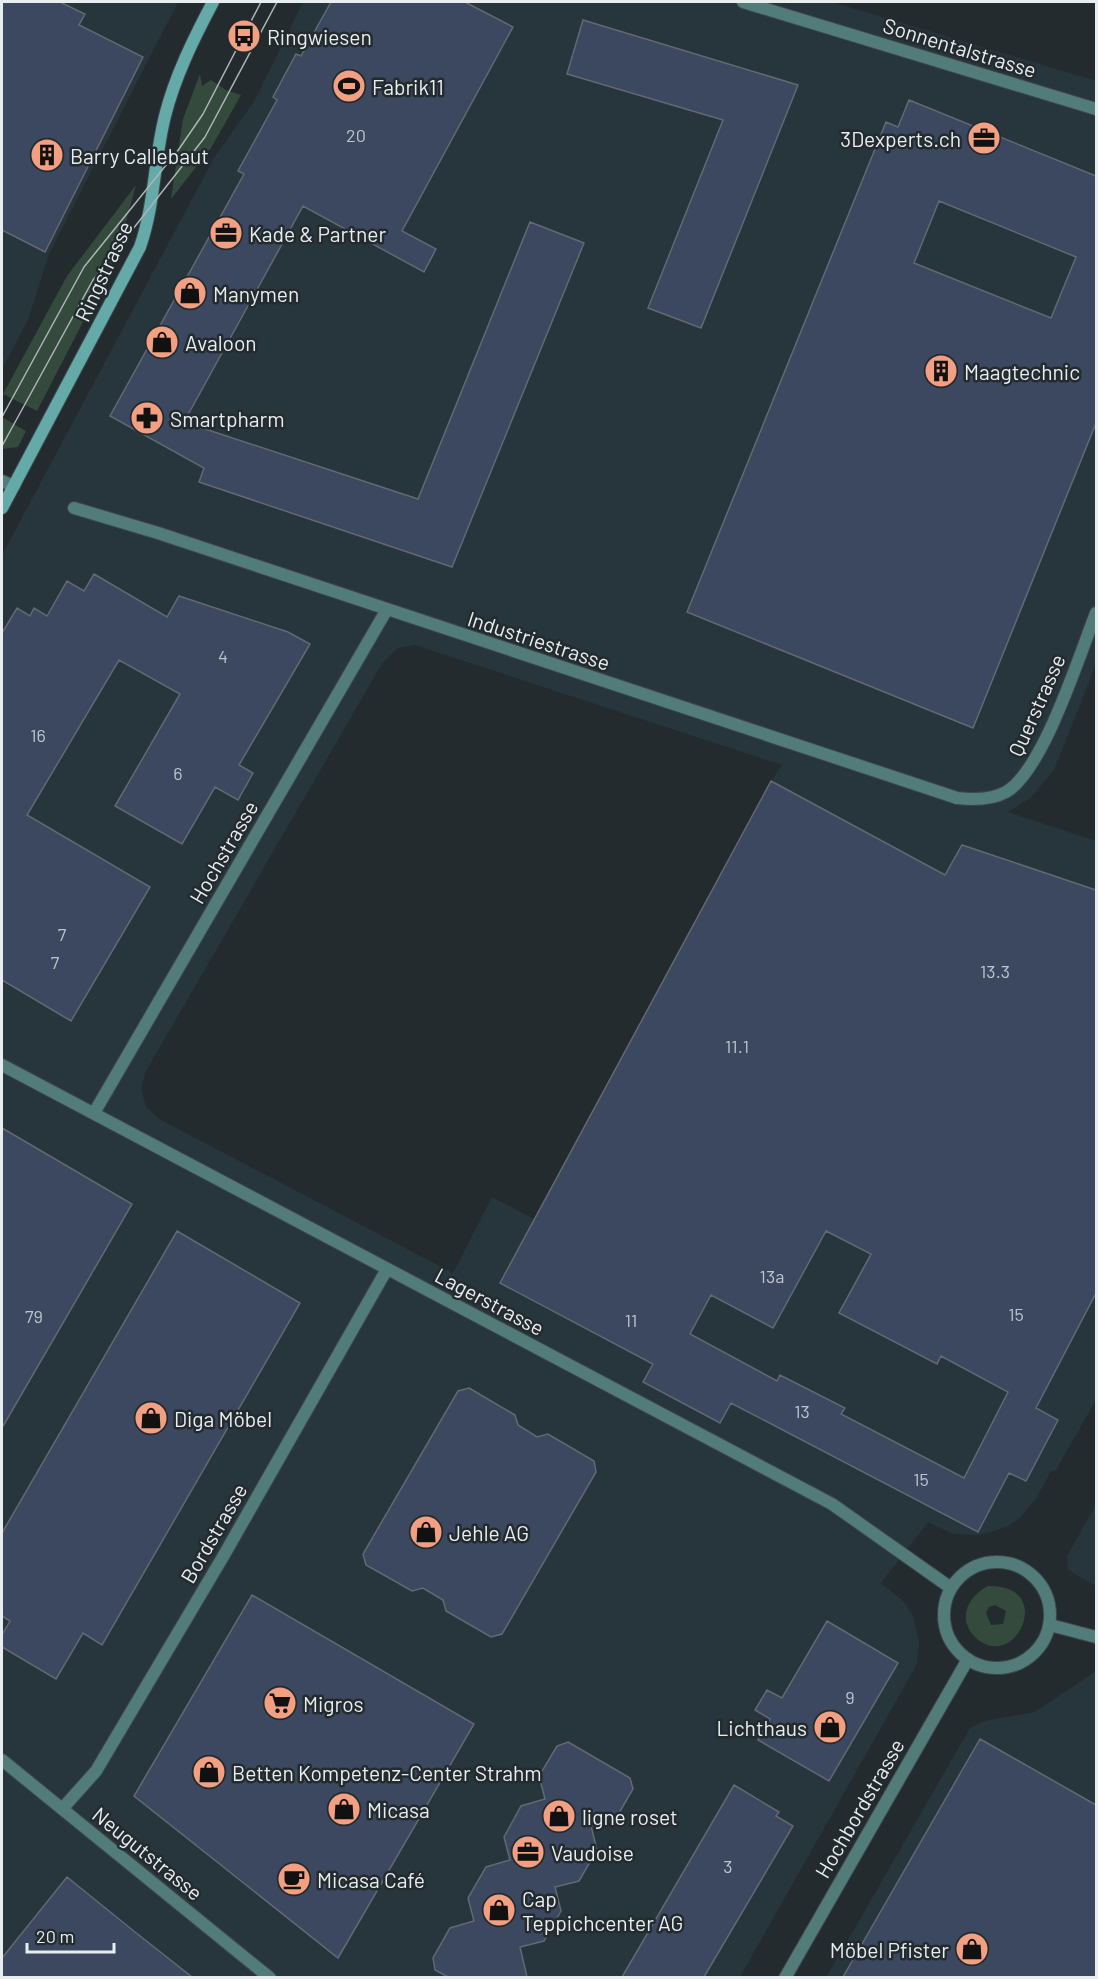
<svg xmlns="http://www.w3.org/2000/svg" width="1098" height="1979" font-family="Barlow,sans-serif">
	<rect width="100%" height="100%" fill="#232b2f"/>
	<path fill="#27363d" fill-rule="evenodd" d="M 2,2 L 178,2 L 49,254 L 28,320 L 2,369 Z
		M 303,2 L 832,2 L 1096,81 L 1096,664 L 1054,770 L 1030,798 L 1008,812 L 1096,841 L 1096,1400 L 1056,1470 L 1051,1471 L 1037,1497 L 1020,1518 L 1008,1526 L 981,1535 L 953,1534 L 928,1522 L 881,1583 L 903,1601 L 913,1616 L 919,1643 L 917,1664 L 740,1977 L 2,1978 L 2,555 L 214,158 L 255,100 ZM 415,645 L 782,765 L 771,781 L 534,1219 L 492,1197 L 453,1273 L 159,1119 L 146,1107 L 141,1088 L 146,1071 L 383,662 L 398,648 Z
		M 1096,1505 L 1096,1586 L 1068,1570 L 1067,1556 Z
		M 1096,1671 L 1096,1977 L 826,1978 L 970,1728 L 984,1721 L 1035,1712 Z"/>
	<path fill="#334a3d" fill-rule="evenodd" d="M 200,74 L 202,86 L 211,80 L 226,90 L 241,95 L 211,148 L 171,199 L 183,119 Z
		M 136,185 L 116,258 L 37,411 L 3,394 L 67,276 Z
		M 2,417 L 26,431 L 18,447 L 2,449 Z
		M 988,1586 C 1059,1584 1013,1678 973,1635 C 957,1616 970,1595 988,1586 ZM 995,1605 L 1006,1611 L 1003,1624 L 991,1625 L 986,1613 L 989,1607 Z"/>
	<path fill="#3b4860" stroke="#646870" stroke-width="1.5" fill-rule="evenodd" d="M 2,2 L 60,2 L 85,14 L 79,25 L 143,57 L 45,252 L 2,230 Z
		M 331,2 L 465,2 L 513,27 L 402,231 L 436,249 L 424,272 L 303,206 L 184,422 L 418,499 L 530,222 L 584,243 L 452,567 L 199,482 L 204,468 L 110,416 L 244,174 L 238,171 L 277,100 L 273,97 L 296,54 L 301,56 Z
		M 583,20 L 798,85 L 701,328 L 648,308 L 723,120 L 567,74 Z
		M 909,100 L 1096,176 L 1096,423 L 973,728 L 687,612 L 886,122 L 898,127 ZM 939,201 L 1076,257 L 1051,318 L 914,263 Z
		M 94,574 L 167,617 L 179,596 L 288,632 L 310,644 L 239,765 L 253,773 L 238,800 L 215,787 L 182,844 L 115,806 L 180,694 L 119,660 L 27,815 L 150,887 L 71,1021 L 2,980 L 2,633 L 17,608 L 30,616 L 34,608 L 47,616 L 67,581 L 84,591 Z
		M 771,781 L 945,875 L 962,845 L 1096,890 L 1096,1293 L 1036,1408 L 1058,1420 L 1026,1481 L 1009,1473 L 978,1532 L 731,1403 L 720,1423 L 643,1382 L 653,1364 L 500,1283 ZM 826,1231 L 871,1254 L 839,1313 L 937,1364 L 941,1356 L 1008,1392 L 964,1478 L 841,1414 L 845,1408 L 780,1375 L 777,1381 L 690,1334 L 711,1295 L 773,1328 Z
		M 2,1128 L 132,1204 L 2,1428 Z
		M 177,1231 L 300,1303 L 102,1645 L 83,1633 L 56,1679 L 2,1647 L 2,1635 L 10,1621 L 2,1616 L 2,1533 Z
		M 469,1388 L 515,1415 L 518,1425 L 537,1437 L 548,1434 L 594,1461 L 596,1472 L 502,1634 L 491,1637 L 446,1611 L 443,1600 L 423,1588 L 412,1591 L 366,1565 L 363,1554 L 458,1391 Z
		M 252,1595 L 474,1724 L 338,1958 L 134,1796 Z
		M 827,1621 L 898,1663 L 829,1781 L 758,1740 L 770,1719 L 755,1710 L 767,1690 L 782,1698 Z
		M 980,1739 L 1096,1805 L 1096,1977 L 843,1977 Z
		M 568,1742 L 630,1778 L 633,1789 L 615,1820 L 591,1826 L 597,1850 L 579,1881 L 555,1887 L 561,1911 L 544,1941 L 520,1947 L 527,1977 L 448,1977 L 435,1970 L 433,1958 L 450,1928 L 474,1921 L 468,1898 L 486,1867 L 510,1860 L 504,1837 L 521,1806 L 545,1799 L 539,1776 L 557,1746 Z
		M 734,1785 L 779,1812 L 776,1816 L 793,1826 L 704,1977 L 622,1977 Z
		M 67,1877 L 135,1932 L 192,1977 L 2,1977 L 2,1958 Z"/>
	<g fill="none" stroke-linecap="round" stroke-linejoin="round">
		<g stroke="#3f464a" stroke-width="14">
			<path id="street" d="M 743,2 L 1096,109
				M 2,481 L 14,486
				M 74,508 L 158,533 L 957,798 C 974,800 991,800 1006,792 C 1043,771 1079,656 1096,613
				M 2,1065 L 832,1504 L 951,1588
				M 94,1113 L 386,611
				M944 1615a53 53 0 1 1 106 0a53 53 0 1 1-106 0Z
				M 1050,1625 L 1096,1637
				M 2,1760 L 270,1978
				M 62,1809 L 96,1771 L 224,1555 L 387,1269
				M 785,1978 L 968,1659"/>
		</g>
		<g stroke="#3f464a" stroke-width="14">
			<path id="secondary" d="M 2,508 L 140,247 C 155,204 154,159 165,116 C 175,76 194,38 213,2"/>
		</g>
		<use href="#street" stroke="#517c7a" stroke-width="12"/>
		<use href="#secondary" stroke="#64aaa8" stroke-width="12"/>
		<path stroke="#aeb4b7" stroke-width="1.5" d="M 2,417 L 84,267 L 179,149 L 203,114 L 261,2
			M 2,446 L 93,280 L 205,137 L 277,2"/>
	</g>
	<defs>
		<g id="bus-disc" transform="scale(1.725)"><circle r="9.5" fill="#f2a081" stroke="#232b2f"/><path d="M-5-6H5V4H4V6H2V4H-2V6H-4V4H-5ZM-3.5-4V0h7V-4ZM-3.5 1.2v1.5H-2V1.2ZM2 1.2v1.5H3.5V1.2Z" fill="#111"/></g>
		<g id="stadium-disc" transform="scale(1.725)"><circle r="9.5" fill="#f2a081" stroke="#232b2f"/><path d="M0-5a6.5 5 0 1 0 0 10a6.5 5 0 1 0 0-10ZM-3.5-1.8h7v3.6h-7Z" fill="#111"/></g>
		<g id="office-disc" transform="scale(1.725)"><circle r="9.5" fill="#f2a081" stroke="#232b2f"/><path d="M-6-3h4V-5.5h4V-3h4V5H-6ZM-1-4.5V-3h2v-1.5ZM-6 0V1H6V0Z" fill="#111"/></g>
		<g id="building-disc" transform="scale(1.725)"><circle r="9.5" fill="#f2a081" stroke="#232b2f"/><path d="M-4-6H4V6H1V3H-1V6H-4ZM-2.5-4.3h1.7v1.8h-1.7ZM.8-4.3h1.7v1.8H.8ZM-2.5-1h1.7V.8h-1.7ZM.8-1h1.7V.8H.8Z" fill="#111"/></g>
		<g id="shop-disc" transform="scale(1.725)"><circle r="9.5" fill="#f2a081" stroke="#232b2f"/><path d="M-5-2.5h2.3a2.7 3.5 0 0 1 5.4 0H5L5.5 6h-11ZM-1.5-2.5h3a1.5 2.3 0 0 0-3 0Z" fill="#111"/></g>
		<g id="pharmacy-disc" transform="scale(1.725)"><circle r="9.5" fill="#f2a081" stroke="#232b2f"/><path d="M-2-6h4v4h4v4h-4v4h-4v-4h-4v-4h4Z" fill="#111"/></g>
		<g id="supermarket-disc" transform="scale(1.725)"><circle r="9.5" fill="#f2a081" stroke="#232b2f"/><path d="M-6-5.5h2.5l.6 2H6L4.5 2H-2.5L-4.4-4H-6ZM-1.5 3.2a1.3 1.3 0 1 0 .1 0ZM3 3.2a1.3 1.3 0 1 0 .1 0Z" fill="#111"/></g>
		<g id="cafe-disc" transform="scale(1.725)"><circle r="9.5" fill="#f2a081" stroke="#232b2f"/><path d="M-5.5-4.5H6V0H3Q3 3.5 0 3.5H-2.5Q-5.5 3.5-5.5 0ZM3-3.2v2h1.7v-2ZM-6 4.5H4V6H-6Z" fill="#111"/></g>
	</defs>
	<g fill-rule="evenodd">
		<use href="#bus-disc" x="244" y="36"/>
		<use href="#stadium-disc" x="349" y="86"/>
		<use href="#office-disc" x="984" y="138"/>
		<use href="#building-disc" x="47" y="155"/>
		<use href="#office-disc" x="226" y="233"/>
		<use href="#shop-disc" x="190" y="293"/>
		<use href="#shop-disc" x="162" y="342"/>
		<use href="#building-disc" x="941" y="371"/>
		<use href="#pharmacy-disc" x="147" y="418"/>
		<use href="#shop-disc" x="151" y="1418"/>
		<use href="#shop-disc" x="426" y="1532"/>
		<use href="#supermarket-disc" x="280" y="1703"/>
		<use href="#shop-disc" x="830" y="1727"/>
		<use href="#shop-disc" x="209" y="1772"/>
		<use href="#shop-disc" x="344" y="1809"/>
		<use href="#shop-disc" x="559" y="1816"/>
		<use href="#office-disc" x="528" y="1852"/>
		<use href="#cafe-disc" x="294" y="1879"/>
		<use href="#shop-disc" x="499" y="1910"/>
		<use href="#shop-disc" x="972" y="1949"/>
	</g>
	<g text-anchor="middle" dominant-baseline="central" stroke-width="5" stroke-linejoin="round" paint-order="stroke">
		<g font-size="18" fill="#bdc4cc">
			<text x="356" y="135">20</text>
			<text x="223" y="656">4</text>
			<text x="38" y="735">16</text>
			<text x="178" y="773">6</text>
			<text x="62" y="934">7</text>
			<text x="55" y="962">7</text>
			<text x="995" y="971">13.3</text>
			<text x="737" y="1046">11.1</text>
			<text x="772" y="1276">13a</text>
			<text x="1016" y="1314">15</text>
			<text x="34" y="1316">79</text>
			<text x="631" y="1320">11</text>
			<text x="802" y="1411">13</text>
			<text x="921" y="1479">15</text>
			<text x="850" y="1697">9</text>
			<text x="728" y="1866">3</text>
		</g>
		<g font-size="21" fill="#e8edf0" stroke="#232b2f" text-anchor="start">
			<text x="267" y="36">Ringwiesen</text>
			<text x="372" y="86">Fabrik11</text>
			<text x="961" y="138" text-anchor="end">3Dexperts.ch</text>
			<text x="70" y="155">Barry Callebaut</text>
			<text x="249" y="233">Kade &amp; Partner</text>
			<text x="213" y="293">Manymen</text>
			<text x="185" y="342">Avaloon</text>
			<text x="964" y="371">Maagtechnic</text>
			<text x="170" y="418">Smartpharm</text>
			<text x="174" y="1418">Diga Möbel</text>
			<text x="449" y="1532">Jehle AG</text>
			<text x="303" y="1703">Migros</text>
			<text x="807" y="1727" text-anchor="end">Lichthaus</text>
			<text x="232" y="1772">Betten Kompetenz-Center Strahm</text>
			<text x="367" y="1809">Micasa</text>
			<text x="582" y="1816">ligne roset</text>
			<text x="551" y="1852">Vaudoise</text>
			<text x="317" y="1879">Micasa Café</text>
			<text x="522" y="1898">Cap<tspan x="522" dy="24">Teppichcenter AG</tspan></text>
			<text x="949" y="1949" text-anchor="end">Möbel Pfister</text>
		</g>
		<g font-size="21" fill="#e8edf0" stroke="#232b2f">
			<text transform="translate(960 47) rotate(17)">Sonnentalstrasse</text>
			<text transform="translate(103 271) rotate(-65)">Ringstrasse</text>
			<text transform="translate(539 640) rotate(18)">Industriestrasse</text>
			<text transform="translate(1036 705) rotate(-66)">Querstrasse</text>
			<text transform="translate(223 852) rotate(-60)">Hochstrasse</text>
			<text transform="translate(490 1301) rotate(28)">Lagerstrasse</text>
			<text transform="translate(213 1533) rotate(-60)">Bordstrasse</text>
			<text transform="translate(859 1808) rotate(-60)">Hochbordstrasse</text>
			<text transform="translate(148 1853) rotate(39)">Neugutstrasse</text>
		</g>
	</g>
	<rect width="1098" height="1979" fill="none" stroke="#e8edf0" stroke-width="6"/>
	<path d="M27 1943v9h87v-9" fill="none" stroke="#e8edf0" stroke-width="3"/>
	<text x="36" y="1943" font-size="18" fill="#e8edf0" stroke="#232b2f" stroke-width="4.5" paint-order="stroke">20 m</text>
</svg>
